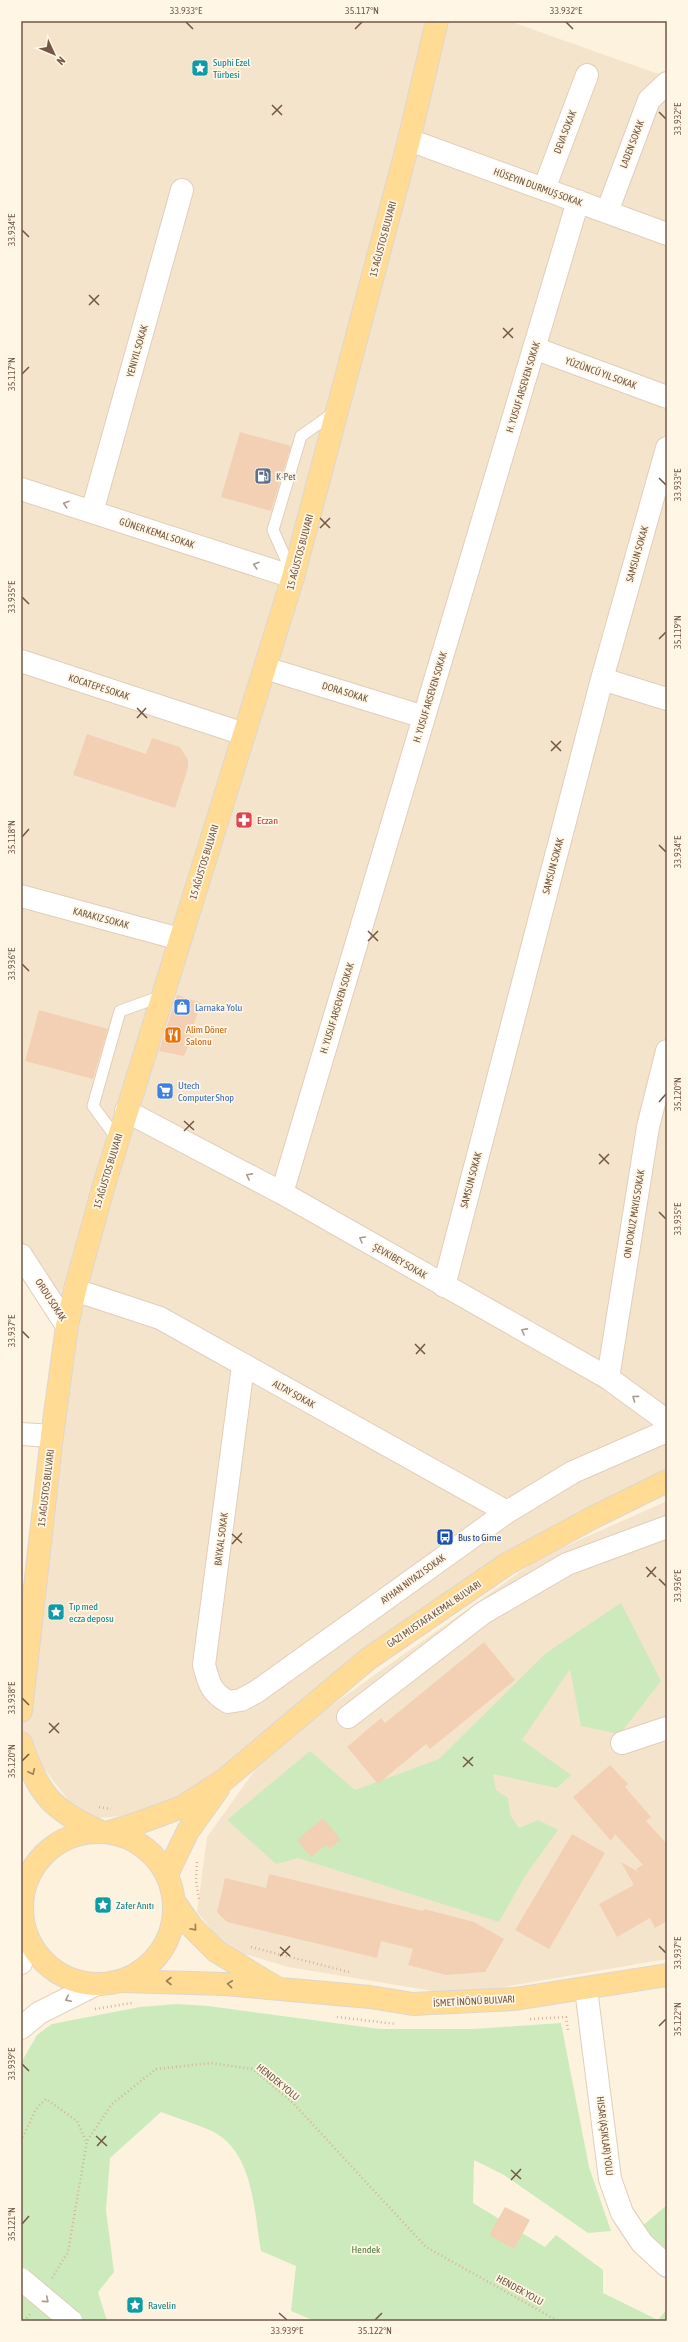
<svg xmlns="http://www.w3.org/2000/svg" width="688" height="2342" font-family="'Asap Condensed',sans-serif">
	<rect width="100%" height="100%" fill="#fdf2de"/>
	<path fill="#f5e4cc" d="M 21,21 L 509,21 L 667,77 L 667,1490 L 507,1564 L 172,1812 L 73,1820 L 69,1801 L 21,1739 L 21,1711 L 67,1326 L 21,1251 Z
		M 667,1501 L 667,1959 L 457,1995 L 288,1967 L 228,1949 L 197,1912 L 207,1837 L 255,1770 L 328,1708 L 541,1557 Z"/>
	<path fill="#cdeabc" d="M 621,1603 L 661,1681 L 620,1734 L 581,1726 L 570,1669 L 522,1740 L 571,1775 L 557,1788 L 493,1774 L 496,1790 L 508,1798 L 510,1815 L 519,1828 L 538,1820 L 558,1830 L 525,1876 L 499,1922 L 298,1858 L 276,1864 L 227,1820 L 310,1751 L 355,1790 L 439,1759 L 546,1653 Z
		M 177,2004 L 208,2006 L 380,2029 L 474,2029 L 561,2023 L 589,2167 L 611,2231 L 588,2233 L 504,2175 L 474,2160 L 473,2203 L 545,2247 L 556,2235 L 603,2270 L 603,2293 L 658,2320 L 667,2309 L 667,2321 L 315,2321 L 291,2311 L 296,2266 L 261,2251 C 254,2212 254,2152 212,2131 C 196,2124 177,2118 161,2112 L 110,2158 L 106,2210 L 114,2272 L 98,2292 L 107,2321 L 21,2321 L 21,2063 L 37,2035 L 52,2024 L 140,2007 Z
		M 667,2205 L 667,2256 L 641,2227 Z"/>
	<path fill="#f3d0b4" d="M 240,432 L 291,446 L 271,511 L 221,497 Z
		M 87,734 L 146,754 L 152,738 L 180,747 L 188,760 L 188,768 L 175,808 L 73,775 Z
		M 177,995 L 201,1003 L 190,1036 L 193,1036 L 184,1056 L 159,1051 Z
		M 39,1010 L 108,1029 L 93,1079 L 25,1061 Z
		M 484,1642 L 515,1680 L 430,1749 L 426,1744 L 378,1784 L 347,1747 L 381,1718 L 385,1723 Z
		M 610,1765 L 628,1784 L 625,1787 L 651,1817 L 646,1821 L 667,1844 L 667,1921 L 655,1928 L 650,1918 L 617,1937 L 599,1904 L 634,1885 L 621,1862 L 640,1873 L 636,1869 L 643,1865 L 615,1834 L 611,1841 L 573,1797 Z
		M 323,1818 L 341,1840 L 329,1849 L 326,1845 L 311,1857 L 297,1840 Z
		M 572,1834 L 605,1853 L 549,1949 L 515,1930 Z
		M 269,1874 L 423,1911 L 424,1909 L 474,1922 L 504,1939 L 485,1972 L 446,1975 L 408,1965 L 413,1949 L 381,1941 L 377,1958 L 227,1922 L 217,1912 L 225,1878 L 266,1888 Z
		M 505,2207 L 530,2220 L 514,2249 L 489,2235 Z"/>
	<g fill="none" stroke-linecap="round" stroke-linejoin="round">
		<g stroke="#e1ceba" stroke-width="13">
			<path id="service" d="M 292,573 L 273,530 L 301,436 L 335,412
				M 118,1140 L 93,1106 L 120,1011 L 162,996"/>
		</g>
		<g stroke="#e1ceba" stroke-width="24">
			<path id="minor" d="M 409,140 L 667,234
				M 544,189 L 587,75
				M 607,212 L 649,100 L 667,83
				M 534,348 L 667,397
				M 21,489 L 293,577
				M 92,512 L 182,190
				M 21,661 L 244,734
				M 265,668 L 424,717
				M 602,679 L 667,699
				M 21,896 L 180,939
				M 126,1111 L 282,1193 L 608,1378 L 667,1421
				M 282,1193 L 578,201
				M 444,1286 L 602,679 L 667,448
				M 75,1290 L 160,1318 L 507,1512
				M 243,1366 L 204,1665 C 209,1684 211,1692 228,1702 L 241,1700 L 256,1692 L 507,1512 L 573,1472 L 667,1431
				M 608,1378 L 648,1127 L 667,1051
				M 21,1434 L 52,1436
				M 348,1717 L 483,1613 L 567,1564 L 667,1527
				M 622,1743 L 667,1728
				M 586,1989 L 610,2179 L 622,2213 L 642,2243 L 667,2266"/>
		</g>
		<g stroke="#e1ceba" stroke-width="24">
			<path id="tertiary" d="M 21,1255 L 67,1326"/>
		</g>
		<g stroke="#e8d1b9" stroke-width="24">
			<path id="secondary" d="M 21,1963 L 27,1936
				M 21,2028 L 39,2013 L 97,1984"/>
		</g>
		<g stroke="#ddd7d2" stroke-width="24">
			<path id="primary" d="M 21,1711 L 52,1436 L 67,1326 L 75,1290 L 104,1185 L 293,577 L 409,140 L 437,21
				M 21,1743 C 38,1793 51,1810 99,1831
				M22 1908a76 76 0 1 1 152 0a76 76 0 1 1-152 0Z
				M 109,1832 L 133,1825 L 182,1807 L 224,1780 L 368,1659 L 507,1564 L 592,1518 L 667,1481
				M 167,1874 L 188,1831 L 218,1789
				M 175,1903 L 192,1927 L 216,1951 L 275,1987
				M 121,1981 L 225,1984 L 370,1997 L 413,2004 L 515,1999 L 667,1975"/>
		</g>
		<path stroke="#d8b398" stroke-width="2.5" stroke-dasharray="1 3" stroke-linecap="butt" d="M 99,1807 L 111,1809
			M 197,1862 L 196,1881 L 199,1900
			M 251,1947 L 349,1972
			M 95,2009 L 132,2003
			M 337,2017 L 396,2024
			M 530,2019 L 566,2017 L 568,2030
			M 21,2141 L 36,2109 L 46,2099 L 77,2121 L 86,2141
			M 52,2278 L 68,2252 L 87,2141 L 112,2104 L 156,2069 L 211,2063 L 253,2069 L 293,2103 L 426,2247 L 558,2321
			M 24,2321 L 31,2313"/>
		<use href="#service" stroke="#fff" stroke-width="11"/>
		<use href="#minor" stroke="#fff" stroke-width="22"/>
		<use href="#tertiary" stroke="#fff" stroke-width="22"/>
		<use href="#secondary" stroke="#fff" stroke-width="22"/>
		<use href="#primary" stroke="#ffdb93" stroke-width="22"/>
		<g stroke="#e1ceba" stroke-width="24" stroke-linecap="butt">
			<path id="tertiary-bridge" d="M 21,2279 L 71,2321"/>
		</g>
		<use href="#tertiary-bridge" stroke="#fff" stroke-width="22"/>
	</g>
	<defs><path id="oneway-chevron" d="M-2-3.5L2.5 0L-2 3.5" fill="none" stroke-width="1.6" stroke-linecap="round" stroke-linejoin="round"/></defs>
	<g stroke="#ab9a8f">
		<use href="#oneway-chevron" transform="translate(66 504) rotate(-162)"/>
		<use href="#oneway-chevron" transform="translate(256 565) rotate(-162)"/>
		<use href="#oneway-chevron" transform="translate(249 1176) rotate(-152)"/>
		<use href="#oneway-chevron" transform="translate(362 1239) rotate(-150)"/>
		<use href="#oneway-chevron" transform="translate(524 1331) rotate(-151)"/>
		<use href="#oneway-chevron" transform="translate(635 1398) rotate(-144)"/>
		<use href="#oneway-chevron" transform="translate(68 1999) rotate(154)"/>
		<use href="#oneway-chevron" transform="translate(46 2300) rotate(40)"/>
	</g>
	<g stroke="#9d7f5c">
		<use href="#oneway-chevron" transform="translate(32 1772) rotate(65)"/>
		<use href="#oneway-chevron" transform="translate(194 1928) rotate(49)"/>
		<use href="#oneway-chevron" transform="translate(169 1981) rotate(-180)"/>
		<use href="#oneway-chevron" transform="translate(230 1984) rotate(-174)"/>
	</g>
	<path fill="none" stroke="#735745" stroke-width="1.5" d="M 186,22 L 193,29M 566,22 L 573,29M 355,29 L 362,22M 272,105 L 282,115M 659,112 L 666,119M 272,115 L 282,105M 22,230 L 29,237M 89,295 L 99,305M 89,305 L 99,295M 503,328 L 513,338M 503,338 L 513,328M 22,374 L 29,367M 659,478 L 666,485M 320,518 L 330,528M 320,528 L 330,518M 22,597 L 29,604M 659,639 L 666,632M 137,708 L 147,718M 137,718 L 146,708M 551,741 L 561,751M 551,751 L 561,741M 22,837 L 29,829M 659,845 L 666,852M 368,931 L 378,941M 368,941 L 378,931M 22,964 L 29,971M 659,1102 L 666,1094M 184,1121 L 194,1130M 184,1131 L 194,1121M 599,1154 L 609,1164M 599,1164 L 609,1154M 659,1212 L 666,1219M 22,1331 L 29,1338M 415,1344 L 425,1354M 416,1354 L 425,1344M 232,1534 L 242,1543M 232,1544 L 242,1533M 646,1567 L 656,1577M 647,1577 L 656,1567M 659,1579 L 666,1586M 22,1698 L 29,1705M 49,1723 L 59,1733M 49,1733 L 59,1723M 463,1757 L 473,1766M 22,1761 L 29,1754M 463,1767 L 473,1757M 659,1946 L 666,1953M 280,1947 L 290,1956M 280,1956 L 290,1946M 659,2026 L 666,2019M 22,2064 L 29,2071M 96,2136 L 107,2146M 97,2146 L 106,2136M 511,2170 L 521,2179M 511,2180 L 521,2169M 22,2224 L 29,2216M 279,2313 L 287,2320M 375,2320 L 382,2313"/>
	<defs>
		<g id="sight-square" transform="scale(0.9)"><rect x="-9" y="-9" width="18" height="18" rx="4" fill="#0f9aa8" stroke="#fff6e5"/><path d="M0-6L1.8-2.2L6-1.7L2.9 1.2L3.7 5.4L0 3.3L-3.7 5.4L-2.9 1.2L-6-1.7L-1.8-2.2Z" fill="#fff"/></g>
		<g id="fuel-square" transform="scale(0.9)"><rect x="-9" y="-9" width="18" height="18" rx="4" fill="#5c6f8a" stroke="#fff6e5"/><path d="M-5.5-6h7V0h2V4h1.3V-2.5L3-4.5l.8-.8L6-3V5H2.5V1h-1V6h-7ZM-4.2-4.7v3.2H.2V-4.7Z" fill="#fff"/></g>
		<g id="pharmacy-square" transform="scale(0.9)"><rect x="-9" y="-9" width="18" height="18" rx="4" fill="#e0444e" stroke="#fff6e5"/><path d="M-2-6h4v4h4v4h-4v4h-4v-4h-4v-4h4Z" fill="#fff"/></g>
		<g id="shop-square" transform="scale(0.9)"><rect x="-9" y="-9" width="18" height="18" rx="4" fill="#3f7fe0" stroke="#fff6e5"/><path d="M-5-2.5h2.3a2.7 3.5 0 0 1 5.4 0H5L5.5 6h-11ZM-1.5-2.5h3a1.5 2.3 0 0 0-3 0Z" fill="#fff"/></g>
		<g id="restaurant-square" transform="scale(0.9)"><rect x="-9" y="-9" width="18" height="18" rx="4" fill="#e8710a" stroke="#fff6e5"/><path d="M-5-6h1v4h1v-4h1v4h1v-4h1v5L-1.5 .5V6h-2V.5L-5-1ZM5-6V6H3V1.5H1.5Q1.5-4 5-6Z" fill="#fff"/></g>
		<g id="supermarket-square" transform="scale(0.9)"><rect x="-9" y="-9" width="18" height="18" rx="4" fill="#3f7fe0" stroke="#fff6e5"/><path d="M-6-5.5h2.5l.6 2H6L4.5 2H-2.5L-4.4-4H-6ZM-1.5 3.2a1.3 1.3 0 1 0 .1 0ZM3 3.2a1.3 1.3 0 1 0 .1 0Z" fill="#fff"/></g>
		<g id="bus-square" transform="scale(0.9)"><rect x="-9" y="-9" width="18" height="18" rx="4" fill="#1a4fb4" stroke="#fff6e5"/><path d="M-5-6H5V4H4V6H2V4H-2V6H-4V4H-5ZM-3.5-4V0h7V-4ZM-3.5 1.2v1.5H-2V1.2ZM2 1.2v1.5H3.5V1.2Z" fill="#fff"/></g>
	</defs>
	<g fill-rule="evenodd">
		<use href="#sight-square" x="200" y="68"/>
		<use href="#fuel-square" x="263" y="476"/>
		<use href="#pharmacy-square" x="244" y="820"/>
		<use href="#shop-square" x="182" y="1007"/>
		<use href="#restaurant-square" x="173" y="1035"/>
		<use href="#supermarket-square" x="165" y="1091"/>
		<use href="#bus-square" x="445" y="1537"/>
		<use href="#sight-square" x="56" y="1612"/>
		<use href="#sight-square" x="103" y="1905"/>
		<use href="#sight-square" x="135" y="2305"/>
	</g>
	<g text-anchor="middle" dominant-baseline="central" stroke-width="3.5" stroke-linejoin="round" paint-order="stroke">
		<g font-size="10" fill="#0d838f" stroke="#fff6e5" text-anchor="start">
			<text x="213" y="62">Suphi Ezel<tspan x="213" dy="12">Türbesi</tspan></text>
			<text x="69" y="1606">Tıp med<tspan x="69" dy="12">ecza deposu</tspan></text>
			<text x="116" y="1905">Zafer Anıtı</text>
			<text x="148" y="2305">Ravelin</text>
		</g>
		<g font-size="10" fill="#735745" stroke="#fff6e5">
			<text transform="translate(565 132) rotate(-69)">DEVA SOKAK</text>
			<text transform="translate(632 144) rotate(-69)">LADEN SOKAK</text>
			<text transform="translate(538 187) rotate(20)">HÜSEYIN DURMUŞ SOKAK</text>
			<text transform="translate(383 239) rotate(-75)">15 AĞUSTOS BULVARI</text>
			<text transform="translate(137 351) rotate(-74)">YENIYIL SOKAK</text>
			<text transform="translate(601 373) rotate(20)">YÜZÜNCÜ YIL SOKAK</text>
			<text transform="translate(523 387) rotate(-73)">H. YUSUF ARSEVEN SOKAK</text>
			<text transform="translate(157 533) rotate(18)">GÜNER KEMAL SOKAK</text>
			<text transform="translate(300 552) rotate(-75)">15 AĞUSTOS BULVARI</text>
			<text transform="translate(637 554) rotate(-74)">SAMSUN SOKAK</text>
			<text transform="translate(99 687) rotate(18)">KOCATEPE SOKAK</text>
			<text transform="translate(345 692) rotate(17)">DORA SOKAK</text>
			<text transform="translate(430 697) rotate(-73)">H. YUSUF ARSEVEN SOKAK</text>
			<text transform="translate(204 862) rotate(-73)">15 AĞUSTOS BULVARI</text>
			<text transform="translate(553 866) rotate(-75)">SAMSUN SOKAK</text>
			<text transform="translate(101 918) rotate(15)">KARAKIZ SOKAK</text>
			<text transform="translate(337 1008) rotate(-73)">H. YUSUF ARSEVEN SOKAK</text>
			<text transform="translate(108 1171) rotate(-73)">15 AĞUSTOS BULVARI</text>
			<text transform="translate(471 1180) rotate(-75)">SAMSUN SOKAK</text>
			<text transform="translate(634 1214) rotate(-81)">ON DOKUZ MAYIS SOKAK</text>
			<text transform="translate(400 1261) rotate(30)">ŞEVKIBEY SOKAK</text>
			<text transform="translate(51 1300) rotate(57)">ORDU SOKAK</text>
			<text transform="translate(294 1394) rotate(29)">ALTAY SOKAK</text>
			<text transform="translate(46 1488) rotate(-83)">15 AĞUSTOS BULVARI</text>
			<text transform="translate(221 1539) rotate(-83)">BAYKAL SOKAK</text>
			<text transform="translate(413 1579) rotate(-36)">AYHAN NIYAZI SOKAK</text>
			<text transform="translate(434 1614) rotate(-34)">GAZI MUSTAFA KEMAL BULVARI</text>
			<text transform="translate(474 2001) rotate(-3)">İSMET İNÖNÜ BULVARI</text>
			<text transform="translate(278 2082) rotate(39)">HENDEK YOLU</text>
			<text transform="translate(605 2136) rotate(83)">HISAR (AŞIKLAR) YOLU</text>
			<text transform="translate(520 2290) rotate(29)">HENDEK YOLU</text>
		</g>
		<g font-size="10" fill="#4e5e75" stroke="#fff6e5" text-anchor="start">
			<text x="276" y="476">K-Pet</text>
		</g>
		<g font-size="10" fill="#be3a42" stroke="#fff6e5" text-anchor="start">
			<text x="257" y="820">Eczan</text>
		</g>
		<g font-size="10" fill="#366cbe" stroke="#fff6e5" text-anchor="start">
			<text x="195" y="1007">Larnaka Yolu</text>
			<text x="178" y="1085">Utech<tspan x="178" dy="12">Computer Shop</tspan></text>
		</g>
		<g font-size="10" fill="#c56008" stroke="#fff6e5" text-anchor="start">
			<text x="186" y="1029">Alim Döner<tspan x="186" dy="12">Salonu</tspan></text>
		</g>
		<g font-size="10" fill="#164399" stroke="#fff6e5" text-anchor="start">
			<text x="458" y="1537">Bus to Girne</text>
		</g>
		<g font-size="10" fill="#4d7a3d" stroke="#fff6e5">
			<text x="366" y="2249">Hendek</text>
		</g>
	</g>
	<rect width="688" height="2342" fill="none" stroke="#fff6e5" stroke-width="44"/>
	<g transform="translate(54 54) rotate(134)" stroke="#fff6e5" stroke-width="3" paint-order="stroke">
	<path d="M0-3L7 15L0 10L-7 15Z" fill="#735745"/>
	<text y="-6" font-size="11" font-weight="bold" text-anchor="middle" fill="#735745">N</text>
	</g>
	<rect x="22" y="22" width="644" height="2298" fill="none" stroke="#735745" stroke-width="1.5"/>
	<g font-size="10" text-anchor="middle" fill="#735745">
		<text x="186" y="14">33.933°E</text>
		<text x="362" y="14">35.117°N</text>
		<text x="566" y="14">33.932°E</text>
		<text transform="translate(677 119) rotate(-90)" y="4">33.932°E</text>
		<text transform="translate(11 230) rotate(-90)" y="4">33.934°E</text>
		<text transform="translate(11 374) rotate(-90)" y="4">35.117°N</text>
		<text transform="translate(677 485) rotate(-90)" y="4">33.933°E</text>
		<text transform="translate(11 597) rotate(-90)" y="4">33.935°E</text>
		<text transform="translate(677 632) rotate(-90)" y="4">35.119°N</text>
		<text transform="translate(11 837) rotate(-90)" y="4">35.118°N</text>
		<text transform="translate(677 852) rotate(-90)" y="4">33.934°E</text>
		<text transform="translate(11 964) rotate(-90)" y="4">33.936°E</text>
		<text transform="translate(677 1094) rotate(-90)" y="4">35.120°N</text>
		<text transform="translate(677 1219) rotate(-90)" y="4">33.935°E</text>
		<text transform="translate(11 1331) rotate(-90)" y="4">33.937°E</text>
		<text transform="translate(677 1586) rotate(-90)" y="4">33.936°E</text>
		<text transform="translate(11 1698) rotate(-90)" y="4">33.938°E</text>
		<text transform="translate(11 1761) rotate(-90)" y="4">35.120°N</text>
		<text transform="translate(677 1953) rotate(-90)" y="4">33.937°E</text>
		<text transform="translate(677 2019) rotate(-90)" y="4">35.122°N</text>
		<text transform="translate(11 2064) rotate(-90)" y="4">33.939°E</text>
		<text transform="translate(11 2224) rotate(-90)" y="4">35.121°N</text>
		<text x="287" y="2334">33.939°E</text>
		<text x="375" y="2334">35.122°N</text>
	</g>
</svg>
